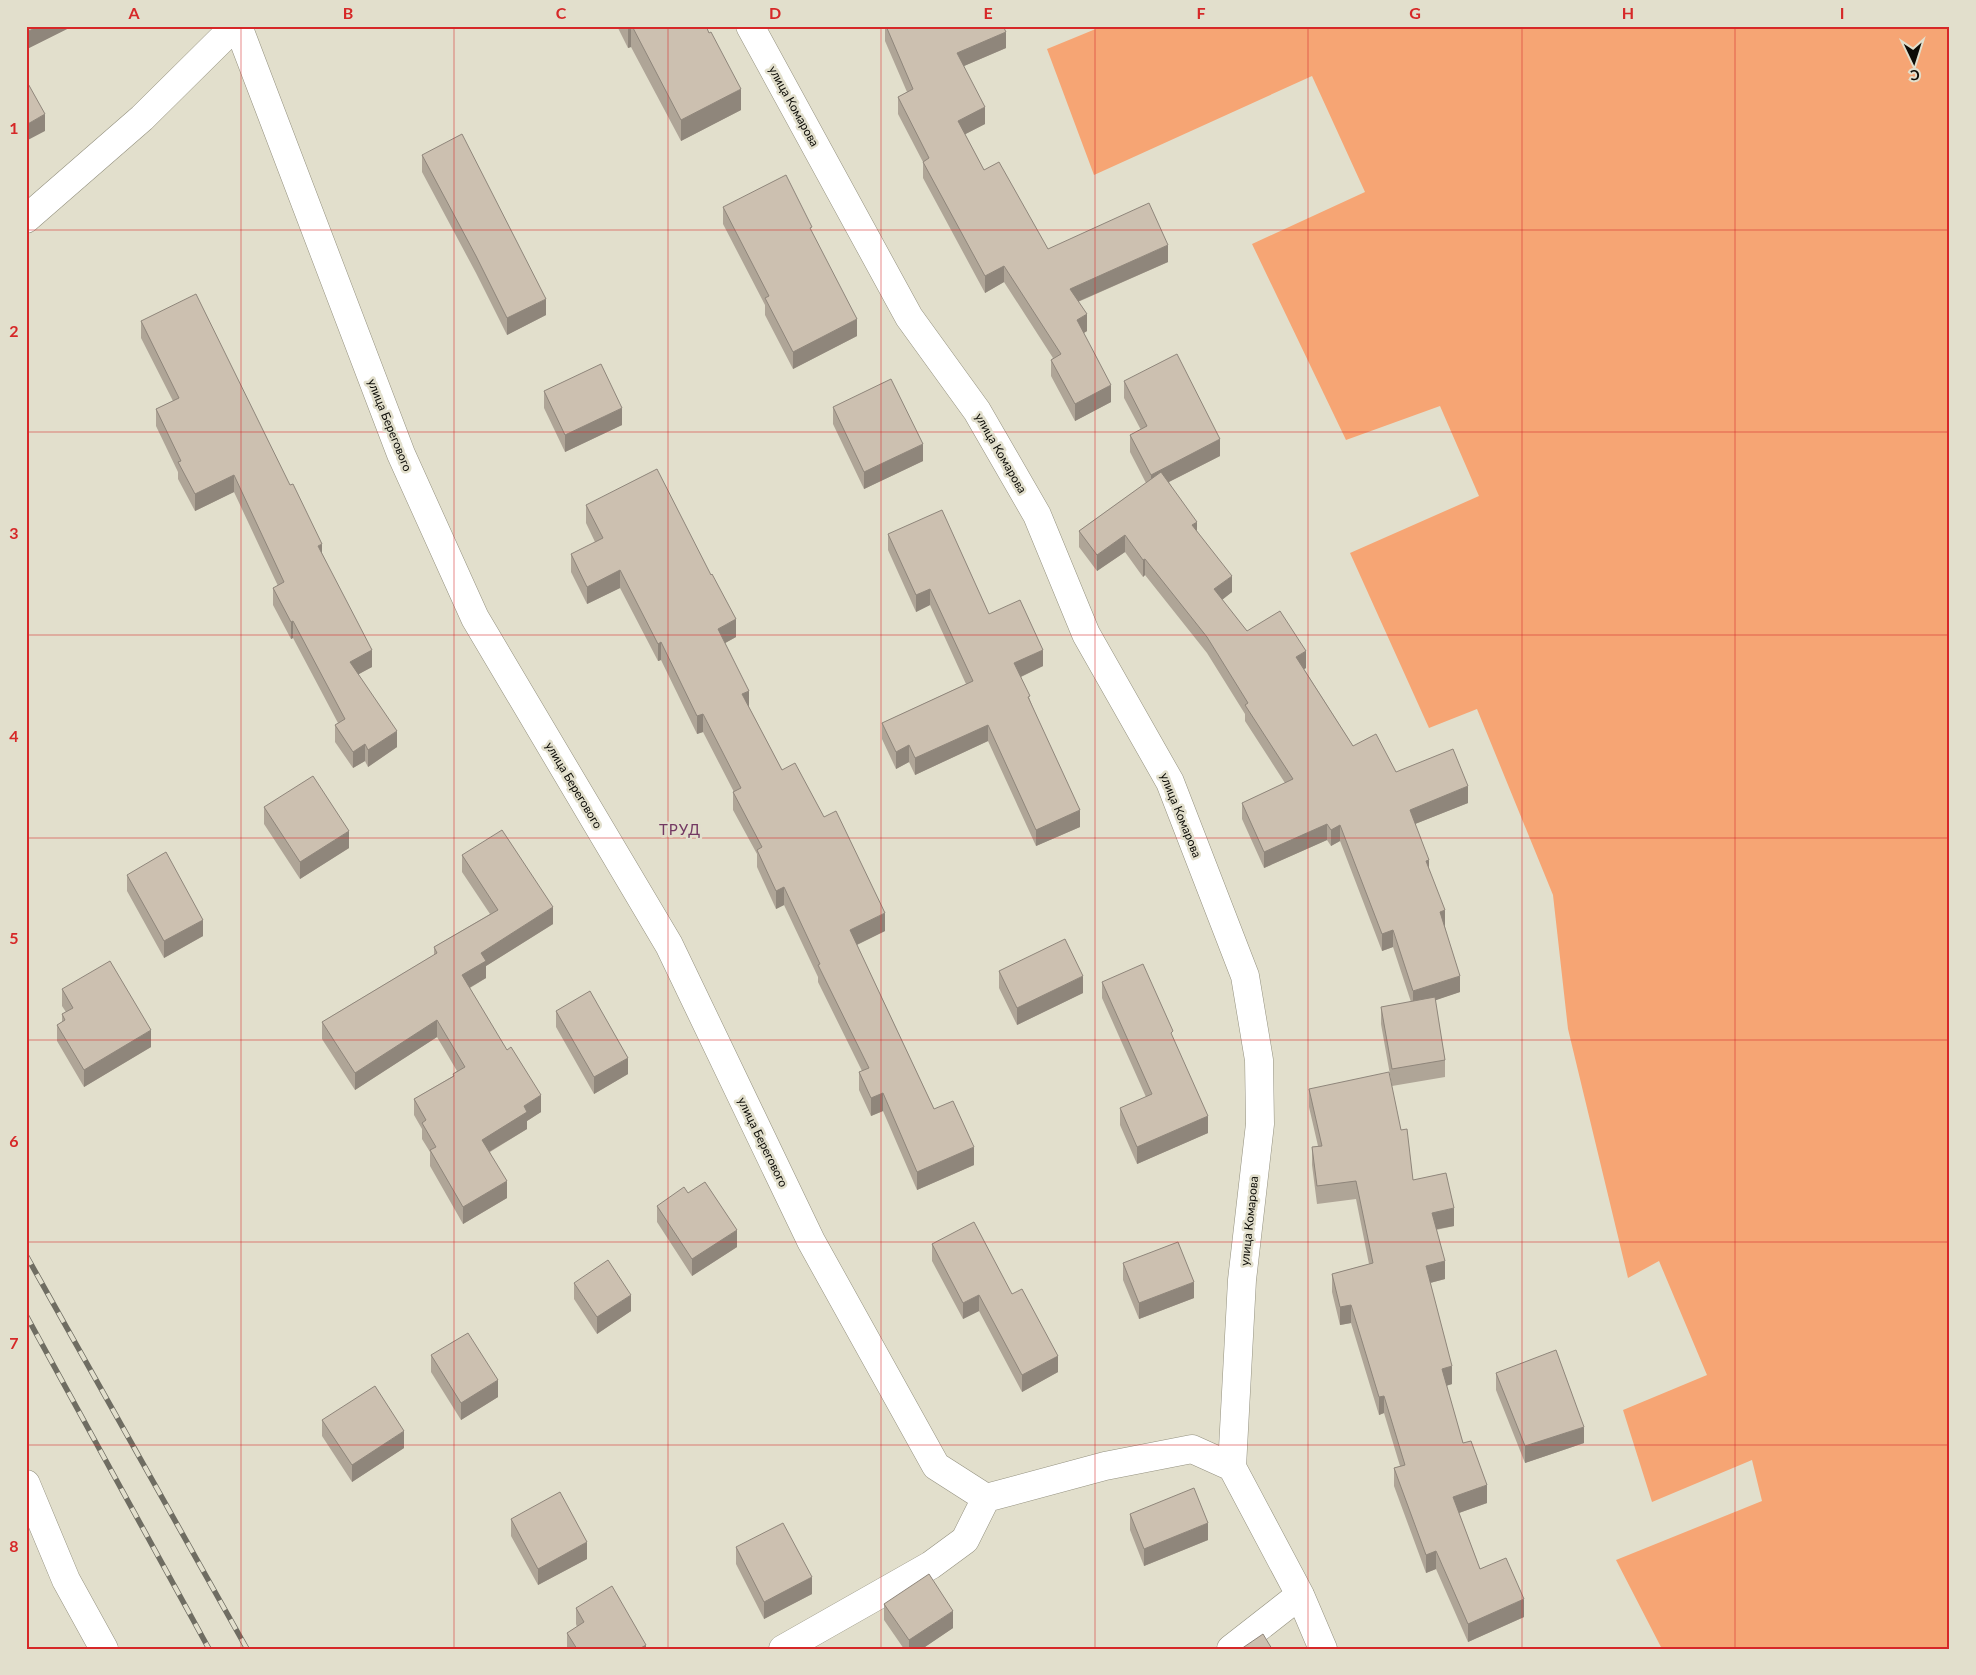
<svg xmlns="http://www.w3.org/2000/svg" width="1976" height="1675" font-family="Lato,sans-serif">
	<rect width="100%" height="100%" fill="#e2dfcc"/>
	<path fill="#f6a574" d="M 1103,26 L 1950,26 L 1950,1649 L 1662,1649 L 1616,1560 L 1762,1501 L 1752,1460 L 1652,1502 L 1623,1410 L 1707,1375 L 1659,1261 L 1628,1278 L 1568,1029 L 1553,895 L 1477,709 L 1429,728 L 1350,553 L 1479,496 L 1440,406 L 1346,440 L 1252,244 L 1365,192 L 1312,76 L 1094,175 L 1047,49 Z"/>
	<g fill="none" stroke-linecap="round" stroke-linejoin="round">
		<g stroke="#94917f" stroke-width="29">
			<path id="minor" d="M 238,26 L 401,454 L 475,618 L 669,945 L 811,1241 L 936,1466 L 986,1498
				M 750,26 L 909,317 L 977,411 L 1037,515 L 1086,634 L 1170,782 L 1245,976 L 1259,1060 L 1260,1124 L 1242,1280 L 1232,1467 L 1300,1595 L 1323,1649
				M 26,219 L 142,118 L 235,26
				M 26,1484 L 66,1580 L 104,1649
				M 783,1649 L 931,1565 L 965,1540 L 986,1498 L 1105,1466 L 1192,1449 L 1232,1467
				M 1231,1649 L 1300,1595"/>
		</g>
		<use href="#minor" stroke="#fff" stroke-width="28"/>
		<g stroke="#6f6d62" stroke-width="5.5">
			<path id="rail" d="M 26,1255 L 247,1649
				M 26,1315 L 209,1649"/>
		</g>
		<use href="#rail" stroke="#e2dfcc" stroke-width="4" stroke-dasharray="11" stroke-linecap="butt"/>
	</g>
	<path fill="#afa597" d="M 26,26 L 73,26 L 29,48 L 26,42 Z
		M 617,26 L 706,26 L 741,110 L 681,141 L 631,47 L 628,48 Z
		M 885,26 L 1003,26 L 1006,48 L 964,66 L 985,124 L 965,134 L 984,170 L 1048,249 L 1168,262 L 1078,302 L 1087,331 L 1084,333 L 1111,402 L 1075,421 L 1051,376 L 1051,360 L 1053,358 L 1004,282 L 985,293 L 923,178 L 923,162 L 898,114 L 898,97 L 907,92 L 885,41 Z
		M 422,155 L 546,315 L 507,335 L 476,273 L 422,172 Z
		M 723,207 L 812,232 L 857,336 L 793,369 L 765,315 L 765,305 L 723,224 Z
		M 141,321 L 322,553 L 372,667 L 358,674 L 397,747 L 368,767 L 365,761 L 353,768 L 335,742 L 335,725 L 338,723 L 293,638 L 291,639 L 273,605 L 273,588 L 278,586 L 234,492 L 195,511 L 178,479 L 178,472 L 156,426 L 156,409 L 173,401 L 141,338 Z
		M 1124,381 L 1220,456 L 1169,482 L 1232,592 L 1222,600 L 1247,631 L 1306,668 L 1304,669 L 1353,746 L 1396,772 L 1468,803 L 1415,824 L 1429,869 L 1445,927 L 1460,992 L 1435,1000 L 1445,1060 L 1445,1077 L 1392,1086 L 1381,1024 L 1381,1007 L 1411,1002 L 1393,947 L 1382,951 L 1340,841 L 1331,846 L 1327,840 L 1264,868 L 1242,819 L 1242,803 L 1285,783 L 1245,721 L 1245,714 L 1207,653 L 1145,575 L 1143,577 L 1125,552 L 1097,571 L 1079,547 L 1079,531 L 1146,483 L 1130,452 L 1130,435 L 1141,430 L 1124,398 Z
		M 544,391 L 622,425 L 565,452 L 544,408 Z
		M 833,407 L 923,461 L 864,489 L 833,424 Z
		M 586,505 L 736,637 L 725,643 L 749,707 L 782,770 L 885,931 L 857,945 L 934,1109 L 974,1165 L 917,1190 L 883,1111 L 871,1116 L 859,1090 L 859,1072 L 862,1071 L 818,982 L 818,977 L 784,905 L 776,909 L 757,867 L 757,854 L 733,810 L 733,792 L 734,792 L 703,732 L 697,734 L 661,660 L 658,661 L 620,588 L 587,604 L 571,572 L 571,554 L 595,542 L 586,523 Z
		M 888,534 L 989,614 L 1043,666 L 1021,677 L 1080,827 L 1036,846 L 988,741 L 915,775 L 909,762 L 896,769 L 882,739 L 882,723 L 966,684 L 930,605 L 916,612 L 888,550 Z
		M 264,807 L 349,848 L 300,879 L 264,824 Z
		M 462,855 L 553,924 L 486,966 L 486,978 L 470,988 L 541,1112 L 527,1121 L 527,1129 L 490,1152 L 507,1198 L 463,1224 L 430,1166 L 430,1152 L 422,1139 L 422,1129 L 414,1115 L 414,1099 L 453,1076 L 453,1074 L 457,1071 L 437,1037 L 355,1090 L 322,1039 L 322,1022 L 434,955 L 434,947 L 490,914 L 462,872 Z
		M 127,875 L 203,936 L 164,958 L 127,891 Z
		M 999,971 L 1083,993 L 1017,1025 L 999,988 Z
		M 1102,982 L 1173,1039 L 1208,1133 L 1137,1164 L 1120,1125 L 1120,1108 L 1146,1097 L 1102,998 Z
		M 62,989 L 151,1047 L 84,1087 L 57,1041 L 57,1025 L 62,1022 L 62,1014 L 66,1012 L 62,1006 Z
		M 556,1011 L 628,1074 L 594,1094 L 556,1027 Z
		M 1309,1089 L 1413,1180 L 1454,1226 L 1436,1230 L 1445,1279 L 1430,1283 L 1452,1384 L 1446,1386 L 1463,1443 L 1487,1503 L 1459,1513 L 1480,1569 L 1524,1617 L 1468,1642 L 1436,1569 L 1426,1573 L 1394,1486 L 1394,1468 L 1400,1466 L 1384,1413 L 1379,1415 L 1351,1323 L 1340,1325 L 1332,1292 L 1332,1274 L 1369,1264 L 1356,1199 L 1317,1204 L 1312,1165 L 1312,1147 L 1318,1146 L 1309,1107 Z
		M 688,1193 L 737,1247 L 692,1276 L 657,1222 L 657,1206 Z
		M 932,1244 L 1012,1294 L 1058,1372 L 1022,1392 L 979,1311 L 963,1319 L 932,1261 Z
		M 1123,1263 L 1194,1298 L 1139,1319 L 1123,1280 Z
		M 574,1283 L 631,1311 L 597,1334 L 574,1299 Z
		M 431,1355 L 498,1397 L 461,1420 L 431,1372 Z
		M 1496,1373 L 1584,1443 L 1525,1463 L 1496,1390 Z
		M 322,1420 L 404,1448 L 352,1482 L 322,1436 Z
		M 1130,1514 L 1208,1540 L 1144,1566 L 1130,1530 Z
		M 511,1519 L 587,1559 L 538,1585 L 511,1536 Z
		M 736,1547 L 812,1594 L 764,1619 L 736,1564 Z
		M 884,1604 L 953,1628 L 922,1649 L 904,1649 L 884,1620 Z
		M 576,1608 L 646,1649 L 567,1649 L 567,1633 L 577,1627 L 576,1624 Z"/>
	<path fill="#8f867b" d="M 39,26 L 73,26 L 29,48 L 29,31 Z
		M 630,26 L 631,26 L 631,47 L 628,48 L 628,27 Z
		M 1006,32 L 1006,48 L 957,69 L 957,53 Z
		M 741,89 L 741,110 L 681,141 L 681,120 Z
		M 985,107 L 985,124 L 958,138 L 958,121 Z
		M 45,114 L 45,131 L 26,141 L 26,125 Z
		M 1168,245 L 1168,262 L 1070,305 L 1070,289 Z
		M 1004,266 L 1004,282 L 985,293 L 985,276 Z
		M 546,299 L 546,315 L 507,335 L 507,318 Z
		M 1087,314 L 1087,331 L 1077,337 L 1077,320 Z
		M 857,319 L 857,336 L 793,369 L 793,352 Z
		M 1111,385 L 1111,402 L 1075,421 L 1075,404 Z
		M 622,408 L 622,425 L 565,452 L 565,435 Z
		M 1220,439 L 1220,456 L 1151,491 L 1151,475 Z
		M 923,444 L 923,461 L 864,489 L 864,472 Z
		M 234,475 L 234,492 L 195,511 L 195,494 Z
		M 1197,522 L 1197,539 L 1192,525 Z
		M 1125,535 L 1125,552 L 1097,571 L 1097,555 Z
		M 322,544 L 322,561 L 318,546 Z
		M 1145,559 L 1145,575 L 1143,577 L 1143,560 Z
		M 620,570 L 620,588 L 587,604 L 587,587 Z
		M 1232,576 L 1232,592 L 1214,606 L 1214,589 Z
		M 930,589 L 930,605 L 916,612 L 916,595 Z
		M 736,619 L 736,637 L 718,647 L 718,629 Z
		M 293,621 L 293,638 L 291,639 L 291,622 Z
		M 661,642 L 661,660 L 658,661 L 658,644 Z
		M 372,650 L 372,667 L 350,679 L 350,662 Z
		M 1043,650 L 1043,666 L 1014,680 L 1014,663 Z
		M 1306,651 L 1306,668 L 1296,674 L 1296,657 Z
		M 749,691 L 749,709 L 742,694 Z
		M 703,714 L 703,732 L 697,734 L 697,716 Z
		M 988,725 L 988,741 L 915,775 L 915,758 Z
		M 397,731 L 397,747 L 368,767 L 368,750 Z
		M 365,744 L 365,761 L 353,768 L 353,752 Z
		M 909,745 L 909,762 L 896,769 L 896,752 Z
		M 1468,786 L 1468,803 L 1410,826 L 1410,810 Z
		M 1080,810 L 1080,827 L 1036,846 L 1036,830 Z
		M 1327,824 L 1327,840 L 1264,868 L 1264,852 Z
		M 1340,825 L 1340,841 L 1331,846 L 1331,830 Z
		M 349,831 L 349,848 L 300,879 L 300,862 Z
		M 1429,860 L 1429,877 L 1426,861 Z
		M 784,887 L 784,905 L 776,909 L 776,891 Z
		M 553,907 L 553,924 L 486,966 L 486,978 L 462,992 L 462,975 L 481,953 Z
		M 1445,910 L 1445,927 L 1440,929 L 1440,912 Z
		M 885,913 L 885,931 L 850,948 L 850,930 Z
		M 203,920 L 203,936 L 164,958 L 164,941 Z
		M 1393,930 L 1393,947 L 1382,951 L 1382,934 Z
		M 1083,976 L 1083,993 L 1017,1025 L 1017,1008 Z
		M 1460,976 L 1460,992 L 1413,1008 L 1413,991 Z
		M 437,1020 L 437,1037 L 355,1090 L 355,1073 Z
		M 151,1030 L 151,1047 L 84,1087 L 84,1070 Z
		M 628,1058 L 628,1074 L 594,1094 L 594,1077 Z
		M 883,1093 L 883,1111 L 871,1116 L 871,1098 Z
		M 541,1095 L 541,1112 L 527,1121 L 527,1129 L 482,1156 L 482,1140 L 524,1106 Z
		M 1208,1116 L 1208,1133 L 1137,1164 L 1137,1147 Z
		M 974,1147 L 974,1165 L 917,1190 L 917,1172 Z
		M 507,1181 L 507,1198 L 463,1224 L 463,1207 Z
		M 1454,1208 L 1454,1226 L 1432,1230 L 1432,1213 Z
		M 737,1230 L 737,1247 L 692,1276 L 692,1259 Z
		M 1445,1261 L 1445,1279 L 1426,1284 L 1426,1266 Z
		M 1194,1282 L 1194,1298 L 1139,1319 L 1139,1303 Z
		M 631,1295 L 631,1311 L 597,1334 L 597,1317 Z
		M 979,1295 L 979,1311 L 963,1319 L 963,1303 Z
		M 1351,1305 L 1351,1323 L 1340,1325 L 1340,1307 Z
		M 1058,1356 L 1058,1372 L 1022,1392 L 1022,1375 Z
		M 1452,1366 L 1452,1384 L 1442,1387 L 1442,1369 Z
		M 498,1380 L 498,1397 L 461,1420 L 461,1403 Z
		M 1384,1396 L 1384,1413 L 1379,1415 L 1379,1397 Z
		M 1584,1427 L 1584,1443 L 1525,1463 L 1525,1446 Z
		M 404,1431 L 404,1448 L 352,1482 L 352,1465 Z
		M 1487,1485 L 1487,1503 L 1453,1515 L 1453,1497 Z
		M 1208,1523 L 1208,1540 L 1144,1566 L 1144,1549 Z
		M 587,1542 L 587,1559 L 538,1585 L 538,1569 Z
		M 1436,1551 L 1436,1569 L 1426,1573 L 1426,1555 Z
		M 812,1577 L 812,1594 L 764,1619 L 764,1602 Z
		M 1524,1599 L 1524,1617 L 1468,1642 L 1468,1624 Z
		M 953,1611 L 953,1628 L 922,1649 L 909,1649 L 909,1640 Z
		M 646,1645 L 646,1649 L 639,1649 Z"/>
	<path fill="#ccc0b0" stroke="#8f867b" d="M 27,26 L 39,26 L 29,31 Z
		M 632,26 L 706,26 L 709,33 L 711,32 L 741,89 L 681,120 Z
		M 886,26 L 1003,26 L 1006,32 L 957,53 L 985,107 L 958,121 L 984,170 L 999,162 L 1048,249 L 1149,203 L 1168,245 L 1070,289 L 1087,314 L 1077,320 L 1111,385 L 1075,404 L 1051,360 L 1061,354 L 1004,266 L 985,276 L 923,162 L 929,158 L 898,97 L 913,89 Z
		M 26,80 L 45,114 L 26,125 Z
		M 462,134 L 546,299 L 507,318 L 476,256 L 422,155 Z
		M 786,175 L 812,227 L 810,228 L 857,319 L 793,352 L 765,298 L 769,296 L 723,207 Z
		M 196,294 L 290,485 L 293,484 L 322,544 L 318,546 L 372,650 L 350,662 L 397,731 L 368,750 L 365,744 L 353,752 L 335,725 L 345,719 L 293,621 L 291,622 L 273,588 L 284,582 L 234,475 L 195,494 L 178,462 L 181,461 L 156,409 L 179,398 L 141,321 Z
		M 1177,354 L 1220,439 L 1151,475 L 1130,435 L 1147,426 L 1124,381 Z
		M 601,364 L 622,408 L 565,435 L 544,391 Z
		M 891,379 L 923,444 L 864,472 L 833,407 Z
		M 657,469 L 711,575 L 712,574 L 736,619 L 718,629 L 749,691 L 742,694 L 782,770 L 795,763 L 824,817 L 836,811 L 885,913 L 850,930 L 934,1109 L 953,1101 L 974,1147 L 917,1172 L 883,1093 L 871,1098 L 859,1072 L 869,1068 L 818,965 L 820,964 L 784,887 L 776,891 L 757,850 L 762,847 L 733,792 L 741,788 L 703,714 L 697,716 L 661,642 L 658,644 L 620,570 L 587,587 L 571,554 L 603,538 L 586,505 Z
		M 1161,472 L 1197,522 L 1192,525 L 1232,576 L 1214,589 L 1247,631 L 1280,611 L 1306,651 L 1296,657 L 1353,746 L 1376,734 L 1396,772 L 1453,749 L 1468,786 L 1410,810 L 1429,860 L 1426,861 L 1445,910 L 1440,912 L 1460,976 L 1413,991 L 1393,930 L 1382,934 L 1340,825 L 1331,830 L 1327,824 L 1264,852 L 1242,803 L 1293,779 L 1245,705 L 1248,703 L 1207,637 L 1145,559 L 1143,560 L 1125,535 L 1097,555 L 1079,531 Z
		M 942,510 L 989,614 L 1020,600 L 1043,650 L 1014,663 L 1030,696 L 1028,697 L 1080,810 L 1036,830 L 988,725 L 915,758 L 909,745 L 896,752 L 882,723 L 973,681 L 930,589 L 916,595 L 888,534 Z
		M 313,776 L 349,831 L 300,862 L 264,807 Z
		M 502,830 L 553,907 L 481,953 L 486,961 L 462,975 L 507,1050 L 511,1047 L 541,1095 L 524,1106 L 527,1112 L 482,1140 L 507,1181 L 463,1207 L 430,1150 L 436,1147 L 422,1123 L 426,1120 L 414,1099 L 454,1076 L 453,1074 L 465,1067 L 437,1020 L 355,1073 L 322,1022 L 437,953 L 434,947 L 498,910 L 462,855 Z
		M 166,852 L 203,920 L 164,941 L 127,875 Z
		M 1065,939 L 1083,976 L 1017,1008 L 999,971 Z
		M 110,961 L 151,1030 L 84,1070 L 57,1025 L 65,1020 L 62,1014 L 73,1008 L 62,989 Z
		M 1143,964 L 1173,1031 L 1171,1033 L 1208,1116 L 1137,1147 L 1120,1108 L 1152,1094 L 1102,982 Z
		M 590,991 L 628,1058 L 594,1077 L 556,1011 Z
		M 1435,997 L 1445,1060 L 1392,1069 L 1381,1007 Z
		M 1389,1072 L 1401,1130 L 1407,1129 L 1413,1180 L 1446,1173 L 1454,1208 L 1432,1213 L 1445,1261 L 1426,1266 L 1452,1366 L 1442,1369 L 1463,1443 L 1471,1441 L 1487,1485 L 1453,1497 L 1480,1569 L 1506,1558 L 1524,1599 L 1468,1624 L 1436,1551 L 1426,1555 L 1394,1468 L 1405,1465 L 1384,1396 L 1379,1397 L 1351,1305 L 1340,1307 L 1332,1274 L 1373,1263 L 1356,1181 L 1317,1186 L 1312,1147 L 1322,1146 L 1309,1089 Z
		M 705,1182 L 737,1230 L 692,1259 L 657,1206 L 684,1187 L 688,1193 Z
		M 974,1222 L 1012,1294 L 1022,1289 L 1058,1356 L 1022,1375 L 979,1295 L 963,1303 L 932,1244 Z
		M 1178,1242 L 1194,1282 L 1139,1303 L 1123,1263 Z
		M 608,1260 L 631,1295 L 597,1317 L 574,1283 Z
		M 468,1333 L 498,1380 L 461,1403 L 431,1355 Z
		M 1556,1350 L 1584,1427 L 1525,1446 L 1496,1373 Z
		M 375,1386 L 404,1431 L 352,1465 L 322,1420 Z
		M 1194,1488 L 1208,1523 L 1144,1549 L 1130,1514 Z
		M 560,1492 L 587,1542 L 538,1569 L 511,1519 Z
		M 783,1523 L 812,1577 L 764,1602 L 736,1547 Z
		M 929,1574 L 953,1611 L 909,1640 L 884,1604 Z
		M 612,1586 L 646,1645 L 639,1649 L 577,1649 L 567,1633 L 584,1622 L 576,1608 Z
		M 1263,1634 L 1272,1649 L 1241,1649 Z"/>
	<path fill="none" stroke="#d62828" stroke-width="1" stroke-opacity="0.55" d="M 241,26 L 241,1649M 454,26 L 454,1649M 668,26 L 668,1649M 881,26 L 881,1649M 1095,26 L 1095,1649M 1308,26 L 1308,1649M 1522,26 L 1522,1649M 1735,26 L 1735,1649M 26,230 L 1950,230M 26,432 L 1950,432M 26,635 L 1950,635M 26,838 L 1950,838M 26,1040 L 1950,1040M 26,1242 L 1950,1242M 26,1445 L 1950,1445"/>
	<g text-anchor="middle" dominant-baseline="central" stroke-width="5" stroke-linejoin="round" paint-order="stroke">
		<g font-size="12" fill="#0c0b06" stroke="#e2dfcc">
			<text transform="translate(794 106) rotate(61)">улица Комарова</text>
			<text transform="translate(390 425) rotate(68)">улица Берегового</text>
			<text transform="translate(1001 453) rotate(60)">улица Комарова</text>
			<text transform="translate(574 785) rotate(59)">улица Берегового</text>
			<text transform="translate(1181 815) rotate(68)">улица Комарова</text>
			<text transform="translate(763 1142) rotate(64)">улица Берегового</text>
			<text transform="translate(1249 1221) rotate(-84)">улица Комарова</text>
		</g>
		<g font-size="15" letter-spacing="1" fill="#723862" stroke="#e2dfcc">
			<text x="680" y="829">ТРУД</text>
		</g>
	</g>
	<rect width="1976" height="1675" fill="none" stroke="#e2dfcc" stroke-width="55"/>
	<g transform="translate(1914 62) rotate(176)" stroke="#e2dfcc" stroke-width="4" paint-order="stroke">
	<path d="M0-4L9 19L0 12L-9 19Z" fill="#0c0b06"/>
	<text y="-8" font-size="14" font-weight="bold" text-anchor="middle" fill="#0c0b06">С</text>
	</g>
	<rect x="28" y="28" width="1920" height="1620" fill="none" stroke="#d62828" stroke-width="2"/>
	<g font-size="16" text-anchor="middle" font-weight="bold" fill="#d62828">
		<text x="134" y="19">A</text>
		<text x="348" y="19">B</text>
		<text x="561" y="19">C</text>
		<text x="775" y="19">D</text>
		<text x="988" y="19">E</text>
		<text x="1201" y="19">F</text>
		<text x="1415" y="19">G</text>
		<text x="1628" y="19">H</text>
		<text x="1842" y="19">I</text>
		<text x="14" y="134">1</text>
		<text x="14" y="337">2</text>
		<text x="14" y="539">3</text>
		<text x="14" y="742">4</text>
		<text x="14" y="944">5</text>
		<text x="14" y="1147">6</text>
		<text x="14" y="1349">7</text>
		<text x="14" y="1552">8</text>
	</g>
</svg>
